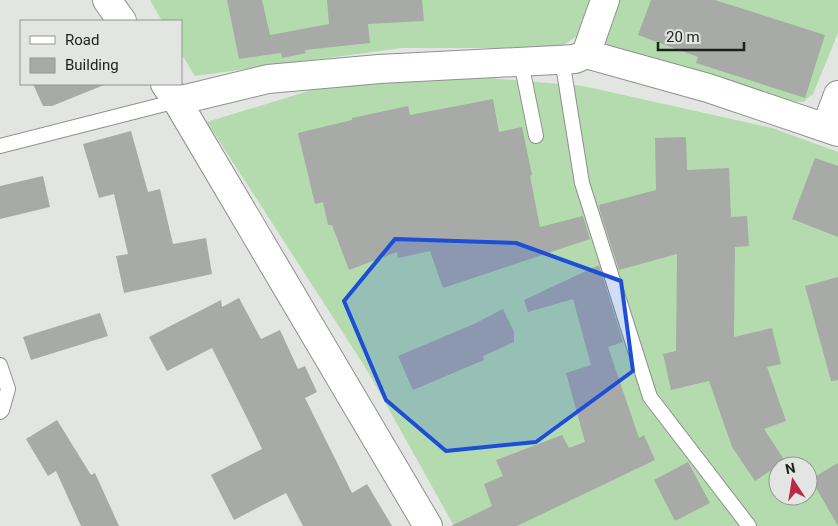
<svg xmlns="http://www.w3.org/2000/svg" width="838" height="526" font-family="Roboto,sans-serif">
	<rect width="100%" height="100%" fill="#e2e5e2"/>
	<path fill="#b4dbae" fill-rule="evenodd" d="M 150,0 L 589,0 L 577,36 L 559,48 L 402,48 L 195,76 L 181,53 L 181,21 L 162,21 Z
		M 620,0 L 838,0 L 838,33 L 813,94 L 803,102 L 786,101 L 607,52 L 605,39 L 612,25 Z
		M 478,77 L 583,86 L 772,128 L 838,152 L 838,526 L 454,526 L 367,370 L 207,122 L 325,86 ZM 778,466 L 808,466 L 808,496 L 778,496 Z"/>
	<path fill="#a7aaa7" d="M 227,0 L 262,0 L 270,35 L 329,24 L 327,0 L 422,0 L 424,21 L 368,24 L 370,43 L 305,50 L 306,53 L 282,58 L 281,53 L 239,59 Z
		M 651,0 L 715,0 L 825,35 L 805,98 L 696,63 L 698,57 L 638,35 Z
		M 33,84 L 104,84 L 104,85 L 52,106 L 43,106 Z
		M 493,99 L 499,132 L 522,127 L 532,175 L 530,176 L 540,227 L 583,216 L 590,239 L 443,288 L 430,251 L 398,258 L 397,252 L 349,270 L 332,225 L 328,225 L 323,202 L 315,204 L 298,133 L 352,120 L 352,118 L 408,106 L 410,115 Z
		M 131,131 L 148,192 L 160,189 L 173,244 L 206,238 L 212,274 L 124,293 L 116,256 L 128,254 L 114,194 L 99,198 L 83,144 Z
		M 686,137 L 687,170 L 729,168 L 731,217 L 747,216 L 749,246 L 735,247 L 734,337 L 772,328 L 781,364 L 767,367 L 786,421 L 764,429 L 785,461 L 755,481 L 732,447 L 709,381 L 671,390 L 663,354 L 676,351 L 677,254 L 619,270 L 600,211 L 599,205 L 656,190 L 655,138 Z
		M 815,158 L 838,166 L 838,237 L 792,219 Z
		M 43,176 L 50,207 L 0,219 L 0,186 Z
		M 599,265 L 623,342 L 608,347 L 639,438 L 644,435 L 655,460 L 517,526 L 451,526 L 492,506 L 484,484 L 503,476 L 496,460 L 562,435 L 569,448 L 585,442 L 566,373 L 591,365 L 573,299 L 528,312 L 524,300 Z
		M 838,277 L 838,380 L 831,381 L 805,286 Z
		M 239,298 L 261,339 L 280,330 L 298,369 L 305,366 L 317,392 L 305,398 L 352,493 L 367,484 L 392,526 L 303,526 L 286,493 L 234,520 L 211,475 L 262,449 L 251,426 L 212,348 L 167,371 L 149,337 L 221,300 L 222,307 Z
		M 503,309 L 514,332 L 514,342 L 483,356 L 484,360 L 413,390 L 398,356 L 474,324 Z
		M 100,313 L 108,336 L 31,360 L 23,337 Z
		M 57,420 L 91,475 L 95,473 L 119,526 L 81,526 L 56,471 L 48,476 L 26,439 Z
		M 688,462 L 710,503 L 675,521 L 654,480 Z
		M 838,463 L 838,526 L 811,479 Z"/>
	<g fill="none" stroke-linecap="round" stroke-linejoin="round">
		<g stroke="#8e918e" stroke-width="16">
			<path id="lane" d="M 562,59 L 582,183 L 650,397 L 749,526
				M 521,62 L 536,136
				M 0,146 L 177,101
				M 0,365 L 8,389 L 2,410 L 0,412"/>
		</g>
		<g stroke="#8e918e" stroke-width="30">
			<path id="street" d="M 586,54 L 605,0
				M 177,101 L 268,79 L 379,69 L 575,59 L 586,54 L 708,88 L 838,132
				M 826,127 L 838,95"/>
		</g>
		<g stroke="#8e918e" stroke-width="30">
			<path id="secondary" d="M 107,0 L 122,21
				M 165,84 L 177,101 L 428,526"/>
		</g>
		<use href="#lane" stroke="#fff" stroke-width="14"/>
		<use href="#street" stroke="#fff" stroke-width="28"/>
		<use href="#secondary" stroke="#fff" stroke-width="28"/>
	</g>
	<path fill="#1d4ed8" fill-opacity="0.2" stroke="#1d4ed8" stroke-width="4" stroke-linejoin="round" d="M 395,239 L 516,243 L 621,281 L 633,371 L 536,442 L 446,451 L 386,400 L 344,301 Z"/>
	<rect x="20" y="20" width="162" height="65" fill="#e2e5e2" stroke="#949694"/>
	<rect x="30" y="36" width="25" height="8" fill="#ffffff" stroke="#949694"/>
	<text x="65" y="45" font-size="15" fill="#1e1f1e">Road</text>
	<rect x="30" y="58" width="25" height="15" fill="#a7aaa7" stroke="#949694"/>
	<text x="65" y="70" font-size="15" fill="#1e1f1e">Building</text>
	<g transform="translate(793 481) rotate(348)"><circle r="24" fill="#e2e5e2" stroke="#949694"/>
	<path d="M0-4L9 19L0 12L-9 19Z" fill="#ba2947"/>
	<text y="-8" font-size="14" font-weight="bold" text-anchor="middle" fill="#1e1f1e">N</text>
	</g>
	<path d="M658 42v8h86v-8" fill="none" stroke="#1e1f1e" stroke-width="2.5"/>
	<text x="666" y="42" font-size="15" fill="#1e1f1e" stroke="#e2e5e2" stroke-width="4" paint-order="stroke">20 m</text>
</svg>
